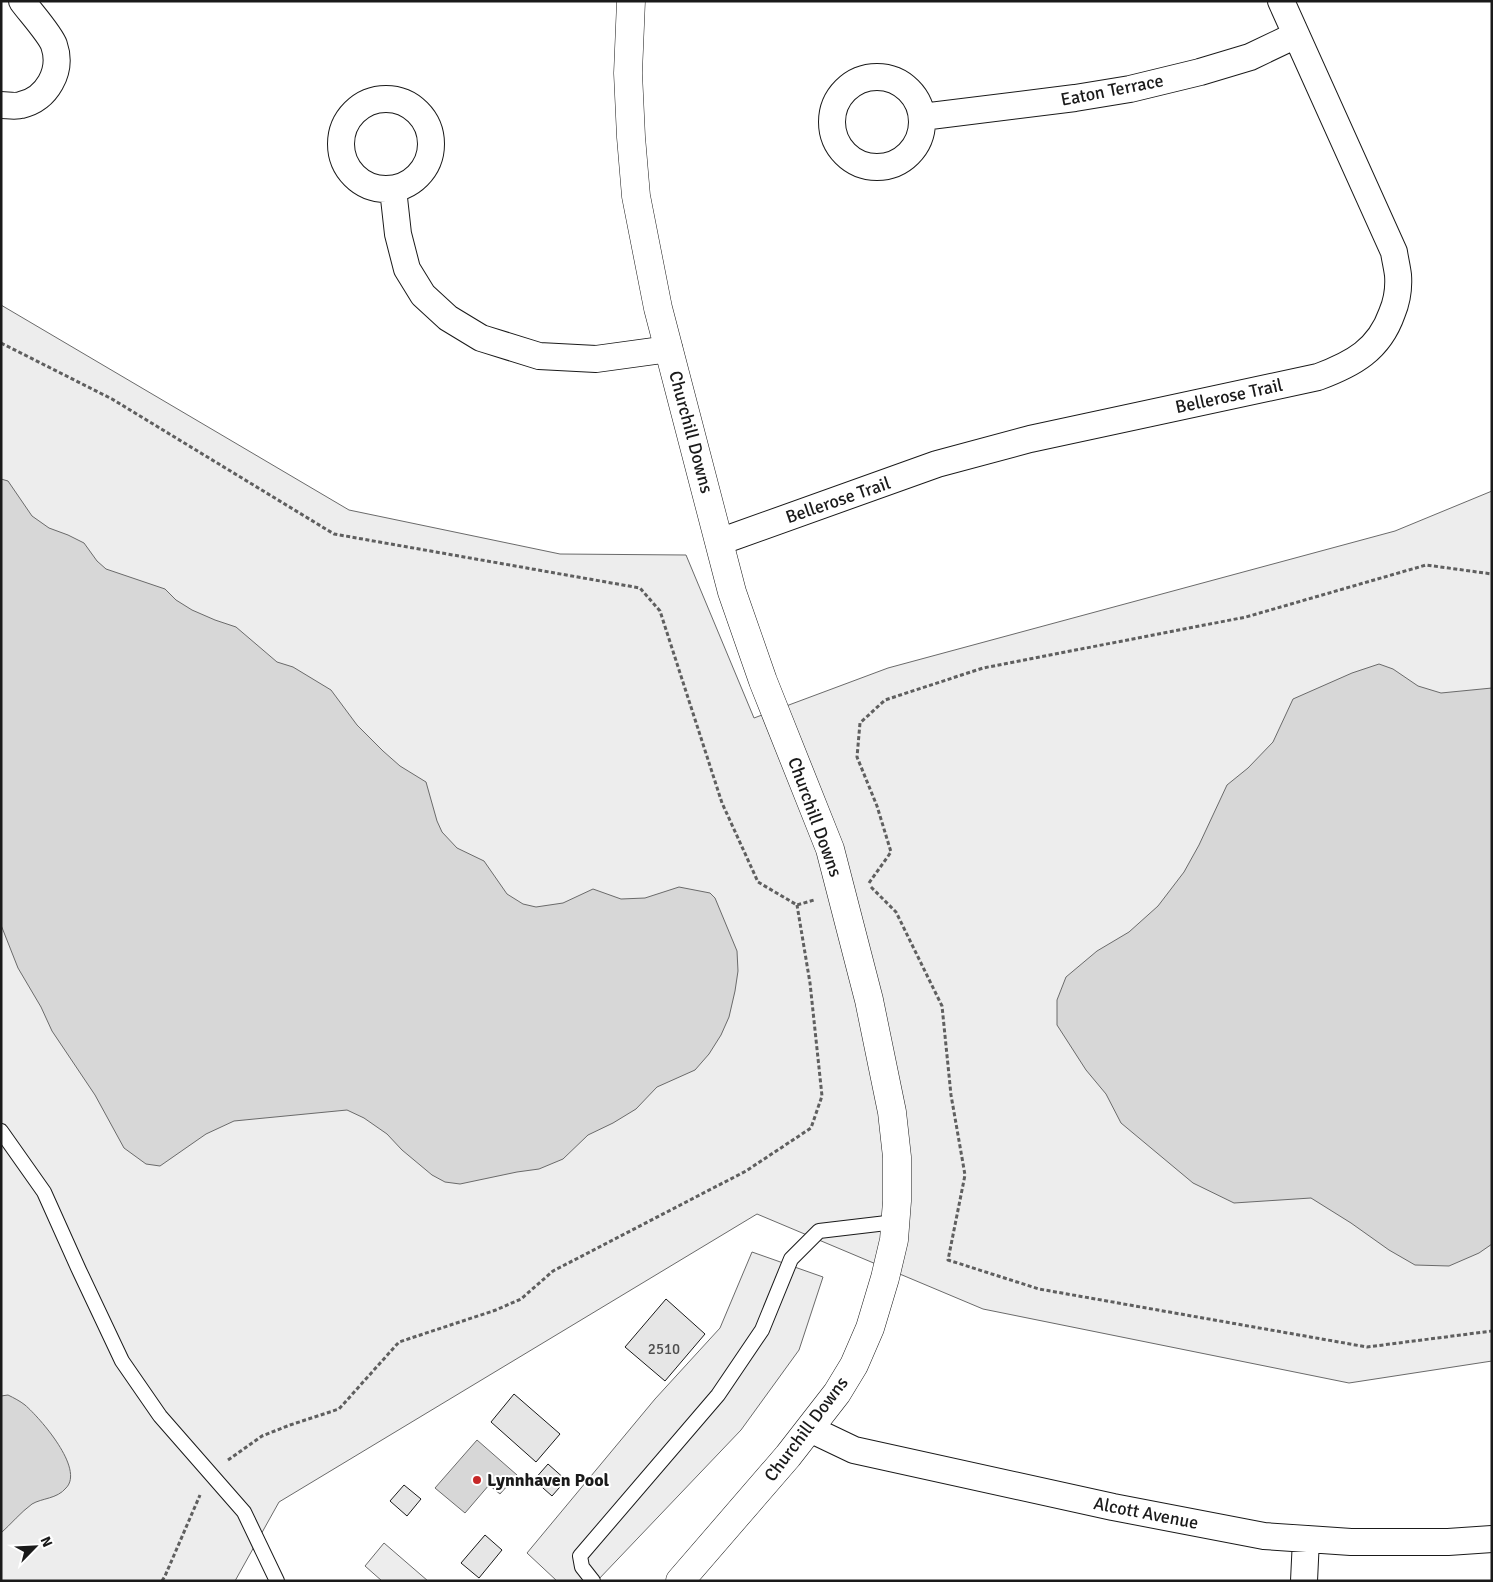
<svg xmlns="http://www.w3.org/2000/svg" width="1493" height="1582" font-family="Signika,sans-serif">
	<rect width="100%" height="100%" fill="#fff"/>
	<path fill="#ededed" stroke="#6a6a6a" d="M 1,305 L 349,510 L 560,554 L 686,555 L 754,718 L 888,668 L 1395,531 L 1492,491 L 1492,1361 L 1349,1383 L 983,1309 L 757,1214 L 279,1502 L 235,1581 L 1,1581 Z
		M 752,1252 L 823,1277 L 799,1350 L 741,1430 L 597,1581 L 557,1581 L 527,1553 L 655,1399 L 720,1328 Z
		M 384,1543 L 428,1581 L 382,1581 L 365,1566 Z"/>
	<path fill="#d7d7d7" stroke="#6a6a6a" d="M 1,479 L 8,481 L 32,516 L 49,528 L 68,535 L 84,543 L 97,561 L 106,569 L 165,589 L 176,600 L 192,610 L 215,620 L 236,627 L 277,662 L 293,667 L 331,690 L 357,725 L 383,751 L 400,766 L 426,782 L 437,821 L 442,832 L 457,848 L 484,861 L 507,894 L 523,904 L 536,907 L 563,903 L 593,889 L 621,899 L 645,898 L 679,887 L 710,893 L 715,898 L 737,951 L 738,971 L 735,991 L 729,1017 L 721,1035 L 709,1054 L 695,1070 L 657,1087 L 636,1109 L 613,1123 L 588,1135 L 563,1159 L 539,1169 L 517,1172 L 460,1184 L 445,1182 L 432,1175 L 402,1150 L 387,1134 L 364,1118 L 347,1110 L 234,1121 L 206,1134 L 160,1166 L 146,1164 L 124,1148 L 95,1095 L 52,1031 L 41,1007 L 18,968 L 1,925 Z
		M 1379,664 L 1393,669 L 1418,686 L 1441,693 L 1492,688 L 1492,1244 L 1479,1253 L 1449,1266 L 1415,1265 L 1389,1250 L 1351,1223 L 1311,1198 L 1234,1203 L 1193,1183 L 1121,1123 L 1106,1094 L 1086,1070 L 1057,1025 L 1057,1000 L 1066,977 L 1097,951 L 1129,932 L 1158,906 L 1184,872 L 1199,845 L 1227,785 L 1248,768 L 1273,742 L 1293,699 L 1352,673 Z
		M 8,1395 C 14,1398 20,1401 25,1405 C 40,1418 85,1469 66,1488 C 57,1499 42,1498 32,1504 C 21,1512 11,1524 1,1533 L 1,1396 Z
		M 477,1440 L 517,1475 L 500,1494 L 489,1485 L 465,1513 L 435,1488 Z"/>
	<path fill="#e6e6e6" stroke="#1a1a1a" d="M 666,1299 L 705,1334 L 665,1381 L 625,1347 Z
		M 514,1394 L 560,1434 L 536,1462 L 491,1422 Z
		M 548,1464 L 566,1480 L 552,1496 L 534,1480 Z
		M 404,1485 L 421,1499 L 407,1516 L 390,1501 Z
		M 485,1535 L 502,1550 L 479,1578 L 461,1563 Z"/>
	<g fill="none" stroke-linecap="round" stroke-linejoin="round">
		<g stroke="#1a1a1a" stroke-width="16">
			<path id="lane" d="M 1,1131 L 44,1192 L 79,1270 L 122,1361 L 160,1416 L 244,1512 L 277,1581
				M 593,1581 L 582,1567 L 580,1556 L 718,1395 L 762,1330 L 791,1259 L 819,1231 L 895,1222"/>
		</g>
		<g stroke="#1a1a1a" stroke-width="28">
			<path id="street" d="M832 122a45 45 0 1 1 90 0a45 45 0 1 1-90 0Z
				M341 144a45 45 0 1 1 90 0a45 45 0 1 1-90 0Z
				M 1,105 C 7,105 15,107 21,105 C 47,99 63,71 54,45 C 50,34 30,12 22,1
				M 922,117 L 1075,98 L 1130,89 L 1200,72 L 1250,57 L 1296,35
				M 393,189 L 398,234 L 407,269 L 423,295 L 448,318 L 481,338 L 539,356 L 596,359 L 669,349
				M 719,542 L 937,464 L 1030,439 L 1318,377 C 1353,364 1379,350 1392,313 C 1397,301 1399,288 1398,275 C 1397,267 1395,259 1394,252 L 1281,1
				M 810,1429 L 854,1450 L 1113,1507 L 1264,1536 L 1351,1542 L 1448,1542 L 1492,1539
				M 1304,1581 L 1306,1539"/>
		</g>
		<g stroke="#1a1a1a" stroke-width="29">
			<path id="secondary" d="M 631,1 L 628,73 L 631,137 L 636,196 L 658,308 L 732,592 L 763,681 L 830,849 L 869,1000 L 892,1112 L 897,1157 L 897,1201 L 894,1240 L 885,1278 L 870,1328 L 854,1365 L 837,1393 L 788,1456 L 680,1581"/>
		</g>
		<path stroke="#5f5f5f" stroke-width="3" stroke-dasharray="4 2.5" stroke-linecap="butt" d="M 1,343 L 112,399 L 334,534 L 640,588 L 660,611 L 722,803 L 758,882 L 797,905 L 814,900
			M 869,883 L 891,852 L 877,806 L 857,757 L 860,723 L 885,700 L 983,668 L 1246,617 L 1426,565 L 1492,574
			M 871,887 L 896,912 L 942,1006 L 951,1095 L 965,1175 L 948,1260 L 1039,1289 L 1367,1347 L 1492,1331
			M 228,1460 L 262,1436 L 290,1425 L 339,1409 L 399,1342 L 496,1310 L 521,1299 L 553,1271 L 746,1171 L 811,1128 L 822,1096 L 810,983 L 797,905
			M 162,1581 L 165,1576 L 200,1495"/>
		<use href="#lane" stroke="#fff" stroke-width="14"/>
		<use href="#street" stroke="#fff" stroke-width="26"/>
		<use href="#secondary" stroke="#fff" stroke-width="28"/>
	</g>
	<circle fill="#c62828" stroke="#fff" stroke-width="2" cx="477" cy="1480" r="5"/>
	<g text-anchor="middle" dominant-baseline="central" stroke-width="4" stroke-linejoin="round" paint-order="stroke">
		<g font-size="15" fill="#4d4d4d">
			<text x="664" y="1349">2510</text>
		</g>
		<g font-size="18" fill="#1a1a1a" stroke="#fff">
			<text transform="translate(1112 90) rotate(-11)">Eaton Terrace</text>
			<text transform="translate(1229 396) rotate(-12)">Bellerose Trail</text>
			<text transform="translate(691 432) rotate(75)">Churchill Downs</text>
			<text transform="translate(838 500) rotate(-19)">Bellerose Trail</text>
			<text transform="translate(815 817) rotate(70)">Churchill Downs</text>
			<text transform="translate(806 1429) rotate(-53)">Churchill Downs</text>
			<text transform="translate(1146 1513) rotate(11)">Alcott Avenue</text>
		</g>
		<g font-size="18" font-weight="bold" fill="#1a1a1a" stroke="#fff" text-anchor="start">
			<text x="487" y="1480">Lynnhaven Pool</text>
		</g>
	</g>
	<rect width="1493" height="1582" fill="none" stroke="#1a1a1a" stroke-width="5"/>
	<g transform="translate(35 1547) rotate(66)" stroke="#ffffff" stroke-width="4" paint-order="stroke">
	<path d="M0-4L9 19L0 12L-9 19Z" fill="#1a1a1a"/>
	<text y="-8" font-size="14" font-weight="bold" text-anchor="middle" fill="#1a1a1a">N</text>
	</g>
</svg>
